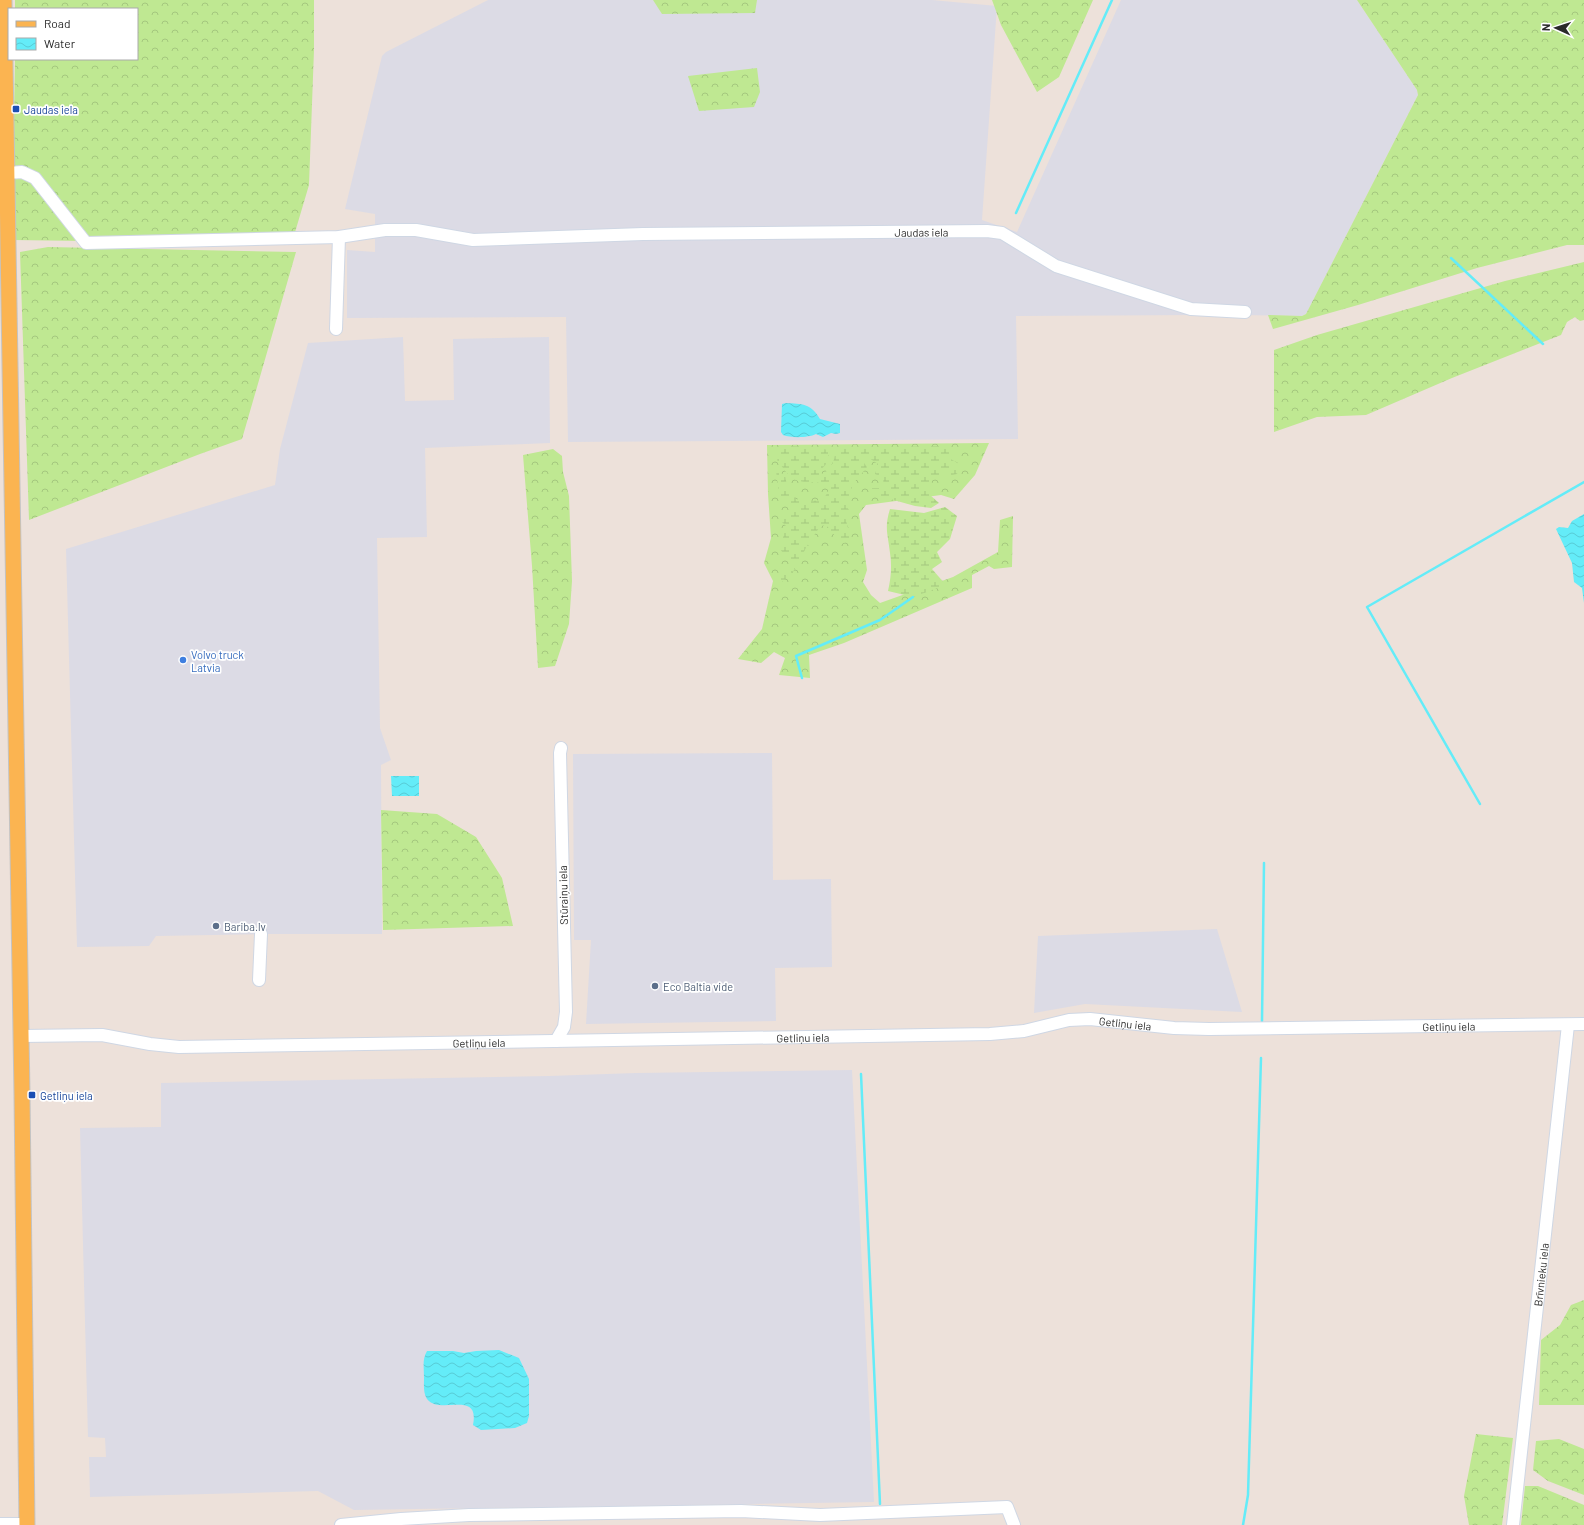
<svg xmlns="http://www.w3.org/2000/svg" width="1584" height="1525" font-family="Barlow,sans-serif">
	<defs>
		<pattern id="forest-crowns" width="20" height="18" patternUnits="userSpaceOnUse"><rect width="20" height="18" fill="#bfe892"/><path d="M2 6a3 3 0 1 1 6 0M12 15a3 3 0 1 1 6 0" fill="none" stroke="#a4c77e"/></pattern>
		<pattern id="wetland-marsh" width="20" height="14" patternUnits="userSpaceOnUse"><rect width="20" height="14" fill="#bfe892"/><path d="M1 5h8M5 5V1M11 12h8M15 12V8" fill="none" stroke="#a4c77e"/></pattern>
		<pattern id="water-waves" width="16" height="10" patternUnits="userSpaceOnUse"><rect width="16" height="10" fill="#64ecf8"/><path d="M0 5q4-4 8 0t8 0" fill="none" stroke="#57cbd5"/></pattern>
	</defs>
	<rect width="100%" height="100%" fill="#ede1da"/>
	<path fill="#dcdbe5" d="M 488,0 L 932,0 L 997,6 L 982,220 L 1017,232 L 1121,0 L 1357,0 L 1417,90 L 1418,95 L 1306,314 L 1302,316 L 1238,315 L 1207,317 L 1202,315 L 1016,316 L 1018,439 L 568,442 L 566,317 L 347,318 L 347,250 L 375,252 L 375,214 L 345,209 L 382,56 L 386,52 Z
		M 403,337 L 405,401 L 454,400 L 453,339 L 549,337 L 550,443 L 425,448 L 427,537 L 377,538 L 380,728 L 391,760 L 381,765 L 382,934 L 270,934 L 156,936 L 149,946 L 77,947 L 66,549 L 275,485 L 280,449 L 308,343 Z
		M 772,753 L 773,880 L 831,879 L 832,967 L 775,968 L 776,1021 L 586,1024 L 591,940 L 574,940 L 573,754 Z
		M 1217,929 L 1242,1012 L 1085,1004 L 1034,1013 L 1038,936 Z
		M 852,1070 L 874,1502 L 354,1510 L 318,1491 L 90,1497 L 89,1457 L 106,1457 L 105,1438 L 88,1437 L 80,1128 L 161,1127 L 161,1083 L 549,1076 L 636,1073 Z"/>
	<path fill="url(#forest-crowns)" d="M 15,0 L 314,0 L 314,50 L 309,185 L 293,239 L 157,242 L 12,240 L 15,59 L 137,59 L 137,9 L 15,9 Z
		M 653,0 L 757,0 L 755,13 L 662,14 Z
		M 992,0 L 1093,0 L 1059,77 L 1037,92 L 1001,25 Z
		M 1357,0 L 1584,0 L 1584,245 L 1567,245 L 1477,268 L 1358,305 L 1273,329 L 1268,315 L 1302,316 L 1306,314 L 1418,95 L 1417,90 Z
		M 757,68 L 760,92 L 754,107 L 699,111 L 688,76 Z
		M 48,247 L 296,252 L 242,439 L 200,454 L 29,520 L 20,252 Z
		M 1584,262 L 1584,320 L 1580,321 L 1575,317 L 1567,322 L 1561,335 L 1452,378 L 1366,415 L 1317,417 L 1274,432 L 1274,350 L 1317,335 L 1505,281 Z
		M 989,443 L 975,475 L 954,499 L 941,495 L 866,505 L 859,514 L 867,570 L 863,582 L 871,595 L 880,603 L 953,577 L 998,552 L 1000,520 L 1013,516 L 1012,567 L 994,569 L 989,566 L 972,575 L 972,588 L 844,643 L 809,655 L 810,678 L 779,675 L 785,658 L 774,652 L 761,663 L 738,659 L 762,629 L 773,581 L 764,563 L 771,538 L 768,494 L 767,445 Z
		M 553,449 L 562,456 L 563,472 L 569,496 L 572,581 L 569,624 L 555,666 L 538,668 L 532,566 L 523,455 Z
		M 381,810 L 437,814 L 476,837 L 502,878 L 513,926 L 383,930 Z
		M 1584,1300 L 1584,1405 L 1539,1405 L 1541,1340 L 1560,1325 L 1571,1305 Z
		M 1476,1434 L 1513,1438 L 1502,1525 L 1469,1525 L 1464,1496 Z
		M 1559,1439 L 1584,1449 L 1584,1495 L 1548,1481 L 1533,1470 L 1536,1441 Z
		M 1525,1486 L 1538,1486 L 1584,1505 L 1584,1525 L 1521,1525 Z"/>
	<path fill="url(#wetland-marsh)" d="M 784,446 L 814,447 L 828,450 L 828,462 L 819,472 L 823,474 C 833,467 835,460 835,448 L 951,446 L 955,453 L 949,458 L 961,465 L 957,474 L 932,480 L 930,495 L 939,503 L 931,508 L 915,506 L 872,494 L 872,488 L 884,488 L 883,478 L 875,474 L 878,464 L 869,458 L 862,460 L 867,467 C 863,473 856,479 853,485 C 848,495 851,507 845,516 L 851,540 L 841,544 L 828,527 L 821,525 L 807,546 L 793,572 L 782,582 L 777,583 L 783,574 L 789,570 L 789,561 L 780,549 L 786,526 L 781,521 L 784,512 L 790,512 L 788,501 L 780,500 L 776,471 L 785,475 L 787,486 L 795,499 L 811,501 L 823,500 L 832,485 C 819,480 802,486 791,477 C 786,473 782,466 777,460 Z
		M 945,507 L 957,516 L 950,539 L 937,552 L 942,562 L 932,569 L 946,585 L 913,597 L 888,591 C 891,578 892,566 890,553 C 888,534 884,528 890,509 L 924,513 Z"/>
	<path fill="url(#water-waves)" d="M 786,403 C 802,404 811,403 820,419 L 840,424 L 840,433 L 836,434 L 831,433 L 823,437 L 816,434 C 808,438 791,438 783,435 L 781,432 L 782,404 Z
		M 1584,514 L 1584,603 L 1582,588 L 1574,582 L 1572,563 L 1556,529 L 1559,527 L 1568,528 L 1572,521 Z
		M 391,776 L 419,776 L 419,796 L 392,796 Z
		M 499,1350 L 519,1358 L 529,1379 L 529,1416 L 527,1423 L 515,1428 L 481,1430 L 473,1425 C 480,1389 440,1416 427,1399 C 423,1393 424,1384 424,1378 C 424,1368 422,1359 427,1351 L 453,1351 L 464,1353 L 476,1351 Z"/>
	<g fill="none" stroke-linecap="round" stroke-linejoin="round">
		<path stroke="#64ecf8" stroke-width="2.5" d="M 1016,213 L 1112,0
			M 1451,258 L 1543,344
			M 802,678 L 796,656 L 880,620 L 913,597
			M 1480,804 L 1367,607 L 1584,482
			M 1262,1021 L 1264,863
			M 861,1074 L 880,1504
			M 1243,1525 L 1248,1495 L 1261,1058"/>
		<g stroke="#cfd7e4" stroke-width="14">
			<g id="minor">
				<path id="s1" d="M 7,173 L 22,172 L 35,178 L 86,243 L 339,237 L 385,230 L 416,230 L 473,240 L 643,234 L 987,231 L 1002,233 L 1056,266 L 1191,309 L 1245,312"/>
				<path d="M 336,329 L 339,237"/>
				<path d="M 259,980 L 261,934"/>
				<path id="s2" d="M 21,1036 L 102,1035 L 150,1044 L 179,1047 L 990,1034 L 1024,1031 L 1069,1020 L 1090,1019 L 1174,1028 L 1209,1029 L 1584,1024"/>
				<path d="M 556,1041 L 564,1027 L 566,1012 L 560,753 L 561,748"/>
				<path d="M 0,1524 L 27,1524"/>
				<path d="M 341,1525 L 401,1519 L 469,1515 L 741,1511 L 820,1515 L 1007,1507 L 1014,1525"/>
				<path id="s3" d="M 1513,1525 L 1568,1025"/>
			</g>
		</g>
		<g stroke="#c3c3c3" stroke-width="17">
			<path id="major" d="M 4,0 L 22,1095 L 27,1525"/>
		</g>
		<use href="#minor" stroke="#fff" stroke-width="12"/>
		<use href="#major" stroke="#fbb451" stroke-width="15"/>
	</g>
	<g fill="#1a4fb4" stroke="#fff" stroke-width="1.5">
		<rect x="12" y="105" width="8" height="8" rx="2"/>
		<rect x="28" y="1091" width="8" height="8" rx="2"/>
	</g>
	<circle fill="#3f7fe0" stroke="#fff" stroke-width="1.5" cx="183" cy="660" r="4"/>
	<g fill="#5c6f8a" stroke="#fff" stroke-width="1.5">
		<circle cx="216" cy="926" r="4"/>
		<circle cx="655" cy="986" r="4"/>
	</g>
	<g text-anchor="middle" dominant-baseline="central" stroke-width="3.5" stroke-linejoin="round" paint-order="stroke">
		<g font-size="11" fill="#164399" stroke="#fff" text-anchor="start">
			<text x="24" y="109">Jaudas iela</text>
			<text x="40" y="1095">Getliņu iela</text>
		</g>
		<g font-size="11" fill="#2a2a2a" stroke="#fff">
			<text stroke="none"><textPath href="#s1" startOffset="949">Jaudas iela</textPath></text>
			<text transform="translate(563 895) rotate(-91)">Stūraiņu iela</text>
			<text stroke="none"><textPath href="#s2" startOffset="1107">Getliņu iela</textPath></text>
			<text stroke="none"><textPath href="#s2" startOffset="1431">Getliņu iela</textPath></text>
			<text stroke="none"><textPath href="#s2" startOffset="783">Getliņu iela</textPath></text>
			<text stroke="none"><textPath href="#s2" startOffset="459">Getliņu iela</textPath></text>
			<text stroke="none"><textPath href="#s3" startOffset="252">Brīvnieku iela</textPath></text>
		</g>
		<g font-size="11" fill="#366cbe" stroke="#fff" text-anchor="start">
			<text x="191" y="654">Volvo truck<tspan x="191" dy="13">Latvia</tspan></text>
		</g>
		<g font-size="11" fill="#4e5e75" stroke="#fff" text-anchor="start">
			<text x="224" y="926">Bariba.lv</text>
			<text x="663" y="986">Eco Baltia vide</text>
		</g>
	</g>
	<rect x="8" y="8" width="130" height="52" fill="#ffffff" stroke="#aaaaaa"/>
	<rect x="16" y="21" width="20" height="6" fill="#fbb451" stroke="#aaaaaa"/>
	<text x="44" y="28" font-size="12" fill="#2a2a2a">Road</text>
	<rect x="16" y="38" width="20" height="12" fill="url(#water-waves)" stroke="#aaaaaa"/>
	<text x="44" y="48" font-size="12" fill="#2a2a2a">Water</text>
	<g transform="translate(1556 28) rotate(273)" stroke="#ffffff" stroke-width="3" paint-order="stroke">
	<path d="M0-3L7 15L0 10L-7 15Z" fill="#2a2a2a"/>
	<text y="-6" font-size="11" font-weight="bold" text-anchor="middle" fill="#2a2a2a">N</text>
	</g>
</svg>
